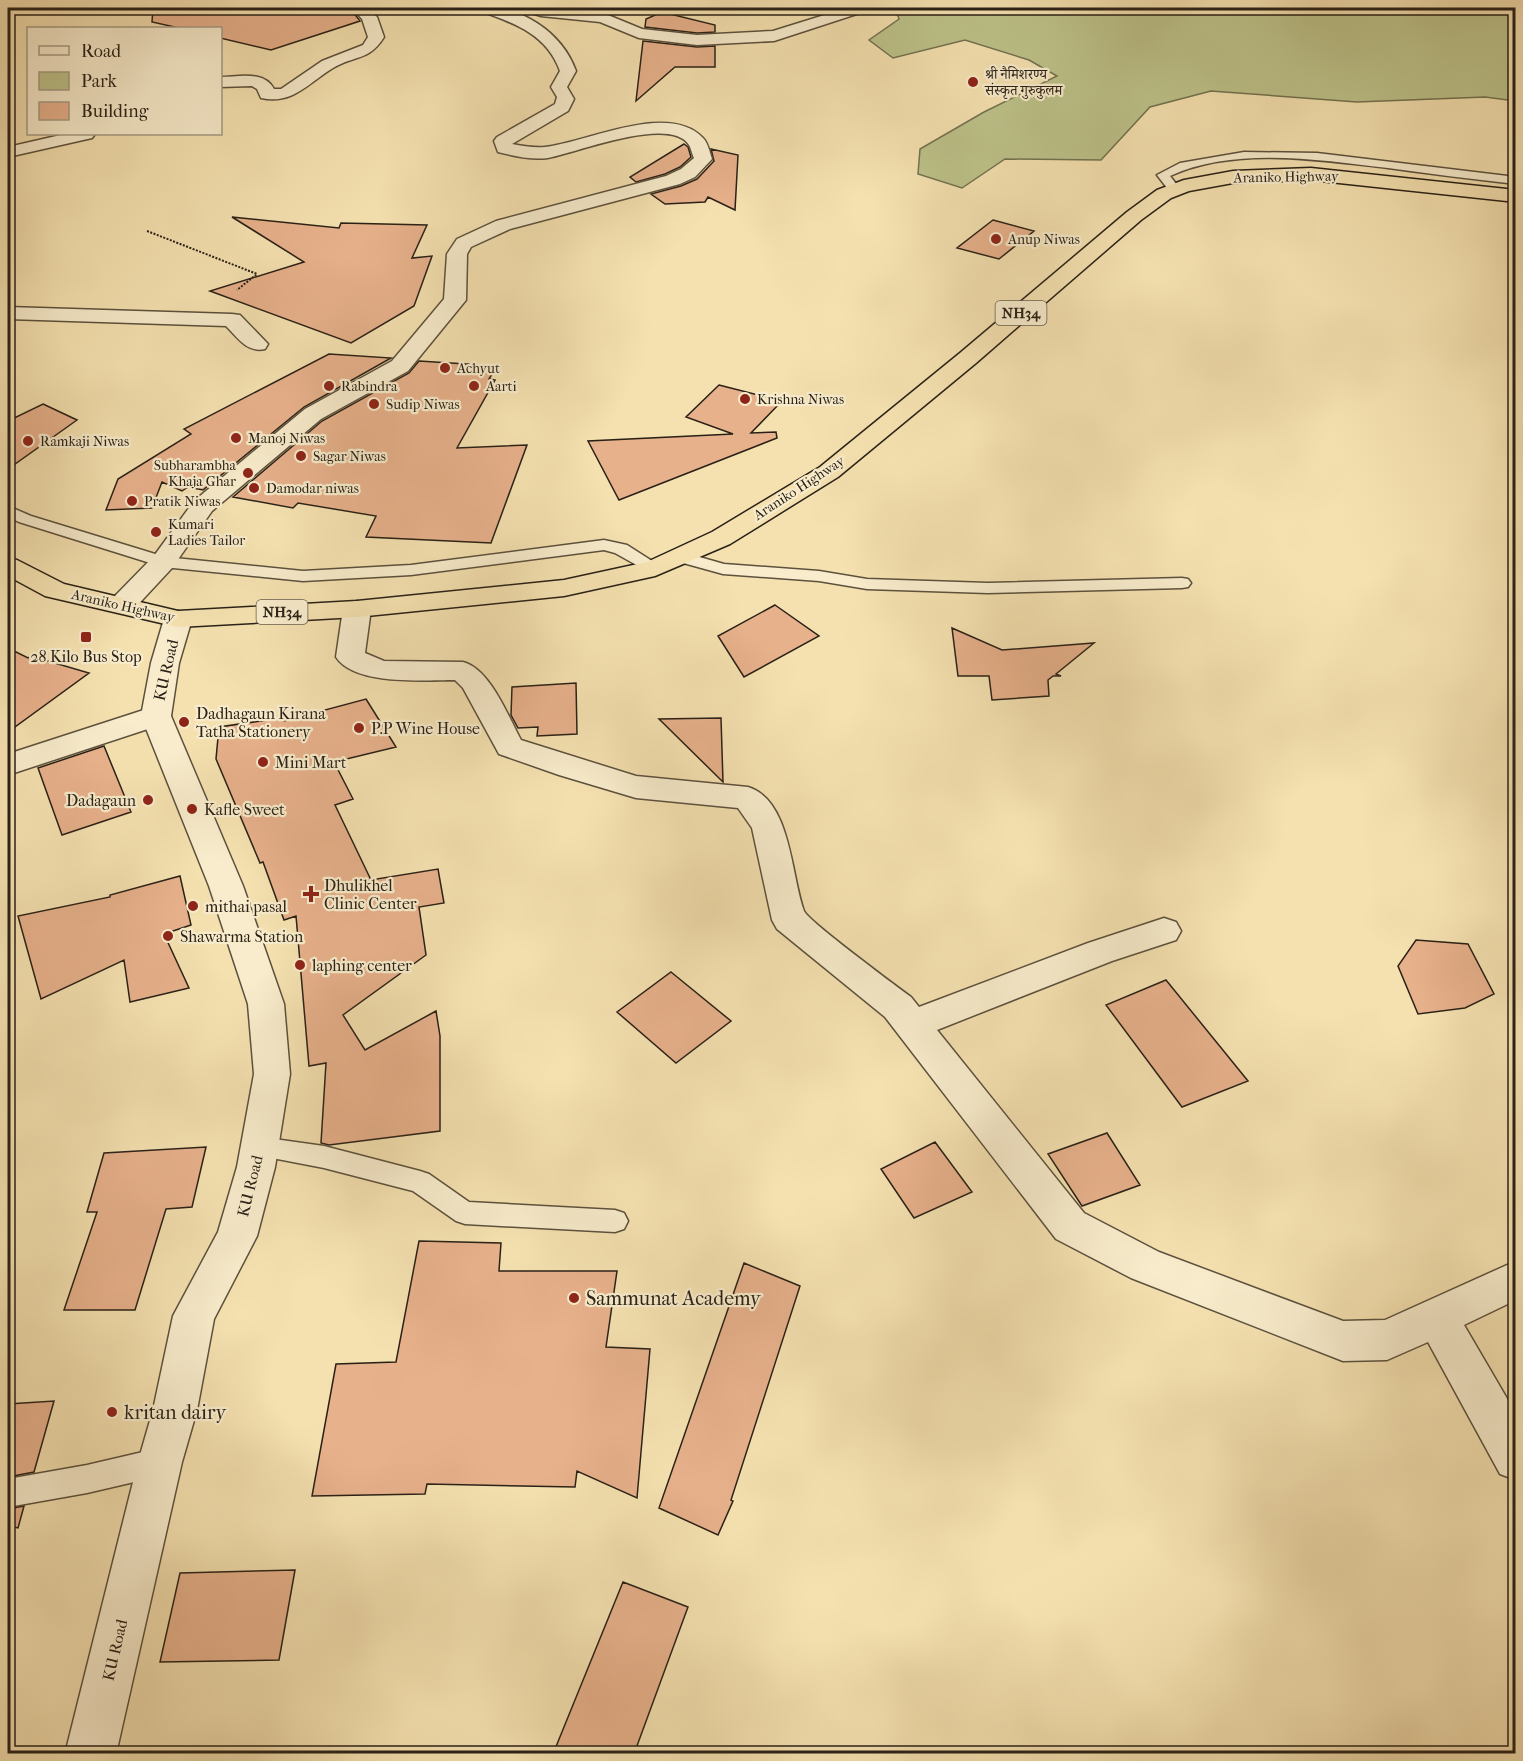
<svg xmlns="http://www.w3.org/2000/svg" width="1523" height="1761" font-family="'IM FELL French Canon','Noto Serif Devanagari',serif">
	<rect width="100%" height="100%" fill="#f5e1b0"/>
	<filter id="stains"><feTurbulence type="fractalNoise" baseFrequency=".00333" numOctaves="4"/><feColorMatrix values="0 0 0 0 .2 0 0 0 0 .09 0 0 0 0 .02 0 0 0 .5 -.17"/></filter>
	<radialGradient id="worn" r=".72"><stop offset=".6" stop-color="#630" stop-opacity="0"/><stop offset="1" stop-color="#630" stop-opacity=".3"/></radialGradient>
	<path fill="#bdc28a" stroke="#737250" stroke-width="1.5" d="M 895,8 L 1515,8 L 1515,101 L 1485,97 L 1357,102 L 1211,91 L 1150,107 L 1101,160 L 1005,159 L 962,188 L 918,174 L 920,149 L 984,112 L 1057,76 L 1029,60 L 965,40 L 893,58 L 869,40 L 899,19 Z"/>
	<path fill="#e7b18b" stroke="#292117" stroke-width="1.5" d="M 153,8 L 350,8 L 360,21 L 271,50 L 220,38 L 220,28 L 179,28 L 152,22 Z
		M 662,12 L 715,25 L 715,32 L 697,33 L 645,27 L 646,19 Z
		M 643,41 L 697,47 L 715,46 L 715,67 L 675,67 L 636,101 Z
		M 684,144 L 688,147 L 691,157 L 680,167 L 665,174 L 636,182 L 630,177 Z
		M 711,149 L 738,155 L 735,210 L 708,197 L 705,202 L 665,204 L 651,194 L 681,186 L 697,179 L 714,161 Z
		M 232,217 L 339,228 L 341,223 L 427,225 L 412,258 L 432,256 L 414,306 L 351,343 L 210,291 L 304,262 Z
		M 993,220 L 1034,231 L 999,259 L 957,248 Z
		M 329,354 L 391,358 L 304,407 L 203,490 L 188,487 L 182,491 L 162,482 L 152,508 L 106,510 L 118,479 L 191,434 L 184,429 Z
		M 419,361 L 497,366 L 489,379 L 495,380 L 457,448 L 527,445 L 491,543 L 366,537 L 376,516 L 298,503 L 293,508 L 233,497 L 322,421 L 409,373 Z
		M 719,385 L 782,401 L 751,433 L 776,432 L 777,438 L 619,500 L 588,441 L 733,434 L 686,417 Z
		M 43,404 L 77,420 L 8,469 L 8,421 Z
		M 775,605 L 819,636 L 744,677 L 718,636 Z
		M 952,628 L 1002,650 L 1094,643 L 1056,674 L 1061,676 L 1053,676 L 1048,680 L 1049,696 L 992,700 L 989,676 L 958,676 Z
		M 8,648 L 28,658 L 31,656 L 89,673 L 8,732 Z
		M 576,683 L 577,734 L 537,736 L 538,727 L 518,728 L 511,715 L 512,687 Z
		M 366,699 L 396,747 L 334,762 L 353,799 L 335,805 L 371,880 L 438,869 L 444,903 L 419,907 L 426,955 L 343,1015 L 365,1050 L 436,1011 L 440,1036 L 440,1131 L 329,1145 L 321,1143 L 326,1063 L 309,1066 L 296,916 L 284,920 L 263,862 L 260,863 L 216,759 L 219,727 L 281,718 L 284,721 Z
		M 721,718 L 723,782 L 659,719 Z
		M 104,746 L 131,812 L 62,835 L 38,768 Z
		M 180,876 L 191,925 L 164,934 L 189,988 L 130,1002 L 124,960 L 41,999 L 18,916 L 110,897 L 110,895 Z
		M 1416,940 L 1468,944 L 1494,994 L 1465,1008 L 1418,1014 L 1398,966 Z
		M 671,972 L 731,1021 L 676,1063 L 617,1012 Z
		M 1166,980 L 1248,1081 L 1182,1107 L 1106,1005 Z
		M 1107,1133 L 1140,1185 L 1082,1206 L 1048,1154 Z
		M 935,1142 L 972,1192 L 914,1218 L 881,1169 Z
		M 206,1147 L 192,1207 L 166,1209 L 135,1310 L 64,1310 L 97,1212 L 87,1212 L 104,1153 Z
		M 419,1241 L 501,1243 L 499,1271 L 617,1271 L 606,1347 L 650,1349 L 637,1498 L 577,1471 L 575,1487 L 427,1484 L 425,1494 L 312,1496 L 336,1364 L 396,1362 Z
		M 744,1263 L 800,1286 L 731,1500 L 733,1501 L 718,1535 L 659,1508 Z
		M 54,1401 L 34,1472 L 8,1477 L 8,1404 Z
		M 24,1506 L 18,1528 L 8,1526 L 8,1509 Z
		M 295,1570 L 279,1660 L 160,1662 L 180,1573 Z
		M 623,1582 L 688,1607 L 634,1754 L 553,1754 Z"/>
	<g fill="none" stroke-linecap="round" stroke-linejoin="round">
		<g stroke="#5c513d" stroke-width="3">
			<path id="service" d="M 1244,152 L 1317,153 L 1516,177 L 1516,184 C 1473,179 1430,174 1388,168 C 1320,160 1234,146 1170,176 L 1181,190 L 1175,194 L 1171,193 L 1157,175 L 1180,163 Z
				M 8,506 L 31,516 L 165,557 L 303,571 L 411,565 L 604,540 L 627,545 L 663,568 L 661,572 L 649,572 L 615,553 L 604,550 L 411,575 L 303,581 L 163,567 L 19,522 L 8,517 Z
				M 682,552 L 724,564 L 819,571 L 867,579 L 988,583 L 1182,578 L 1188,579 L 1191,583 L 1188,587 L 1182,588 L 988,593 L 867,589 L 819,581 L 723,574 L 676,561 L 674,557 Z
				M 260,1137 L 324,1146 L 420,1171 L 429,1174 L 469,1202 L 615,1210 L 624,1213 L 628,1221 L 624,1229 L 615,1232 L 465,1224 L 456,1221 L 413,1191 L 324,1168 L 251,1154 L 248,1147 L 251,1140 Z
				M 160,1448 L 170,1452 L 174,1462 L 170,1472 L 160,1476 L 87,1493 L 8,1507 L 8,1479 L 87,1465 Z"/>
		</g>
		<g stroke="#5c513d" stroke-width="3">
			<path id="minor" d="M 352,8 L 367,8 L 377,17 L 384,37 C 369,61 355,55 333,68 C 308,83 293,105 261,98 L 257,89 L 252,86 L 220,87 L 220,77 C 238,77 264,70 274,89 L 281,89 L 322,61 L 363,45 L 368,37 L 362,19 Z
				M 477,8 C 519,3 562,32 576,71 L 567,87 L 574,99 L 568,111 L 512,144 C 523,146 534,148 545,147 C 586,143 668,101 703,138 C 708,143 710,153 712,159 L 695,177 L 680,184 L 510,229 L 471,247 L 467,254 L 466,300 L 408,371 L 321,419 L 212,511 L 172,568 L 132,611 L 122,613 L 112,611 L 108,605 L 112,599 L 154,556 L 194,501 L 305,409 L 392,361 L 444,299 L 447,254 L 457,239 L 496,221 L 666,176 L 681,169 L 694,158 C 692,154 691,148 689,145 C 670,115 576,153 548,158 C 531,160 514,156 498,152 L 494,141 L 497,137 L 555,104 L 557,97 L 551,87 L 560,71 C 547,34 514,23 480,11 Z
				M 522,8 L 550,8 L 603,13 L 642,29 L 697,35 L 773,31 L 847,8 L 869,8 L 866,11 L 774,41 L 697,45 L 639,38 L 600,22 L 541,16 L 525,11 Z
				M 65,134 L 95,134 L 92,138 L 8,157 L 8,147 Z
				M 8,307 L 232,314 L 240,315 L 268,344 L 265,349 C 247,353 238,338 226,326 L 8,319 Z
				M 357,601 L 367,603 L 371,609 L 365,653 L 384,661 L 463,662 C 490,669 508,716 521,740 L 636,776 L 748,787 C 791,800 791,876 804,911 C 807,920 896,986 911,997 L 919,1007 L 1088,943 L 1164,918 L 1176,922 L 1181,931 L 1176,940 L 1112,961 L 937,1030 L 1084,1213 L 1159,1252 L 1343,1321 L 1385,1320 L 1516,1261 L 1516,1300 L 1464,1325 L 1516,1414 L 1516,1480 L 1500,1474 L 1428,1342 L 1387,1360 L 1343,1361 L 1131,1278 L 1056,1239 L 885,1017 L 777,929 L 772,920 L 752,828 L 738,808 L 636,798 L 559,775 L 499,754 L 463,688 L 455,680 C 424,680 355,686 336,657 L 343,609 L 347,603 Z
				M 156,706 L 166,709 L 171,716 L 166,723 L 8,775 L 8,754 Z"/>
		</g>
		<g stroke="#5c513d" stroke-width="3">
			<path id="tertiary" d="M 178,611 L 188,613 L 192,619 L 179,663 L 171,716 L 243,886 L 284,1004 L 290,1074 L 275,1167 L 257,1236 L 214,1319 L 197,1410 L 182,1462 L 116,1754 L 65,1754 L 138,1462 L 153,1410 L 173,1316 L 218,1232 L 237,1167 L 254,1074 L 248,1004 L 209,886 L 141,716 L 151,663 L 164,619 L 168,613 Z"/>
		</g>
		<g stroke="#292117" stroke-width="3">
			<path id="trunk" d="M 1311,168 L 1516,190 L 1516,202 L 1311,180 L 1233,183 L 1189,191 L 1171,198 L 1141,220 L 976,363 L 838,477 L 730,544 L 655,576 L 564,596 L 357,617 L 178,627 L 45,596 L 8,576 L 8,558 L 17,560 L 64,584 L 178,611 L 357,601 L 564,580 L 647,562 L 712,532 L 820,467 L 960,353 L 1127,212 L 1157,190 L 1184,180 L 1233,171 Z"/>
		</g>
		<path stroke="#292117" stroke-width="2" stroke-dasharray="2 1.5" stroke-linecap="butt" d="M 147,231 L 257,274 L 237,290"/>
		<use href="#service" fill="#f8eccc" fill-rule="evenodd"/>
		<use href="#minor" fill="#f8eccc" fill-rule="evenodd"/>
		<use href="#tertiary" fill="#f8eccc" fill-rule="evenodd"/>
		<use href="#trunk" fill="#f5e1b0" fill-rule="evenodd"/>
	</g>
	<g fill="#8f2418" stroke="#f8eccc" stroke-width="2">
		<circle cx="973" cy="82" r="6"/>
		<circle cx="996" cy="239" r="6"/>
		<circle cx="445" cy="368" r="6"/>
		<circle cx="329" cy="386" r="6"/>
		<circle cx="474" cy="386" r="6"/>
		<circle cx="745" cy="399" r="6"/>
		<circle cx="374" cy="404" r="6"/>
		<circle cx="236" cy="438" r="6"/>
		<circle cx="28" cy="441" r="6"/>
		<circle cx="301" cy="456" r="6"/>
		<circle cx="248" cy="473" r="6"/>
		<circle cx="254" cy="488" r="6"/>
		<circle cx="132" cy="501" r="6"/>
		<circle cx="156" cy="532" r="6"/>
		<rect x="80" y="631" width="12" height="12" rx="3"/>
		<circle cx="184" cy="722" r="6"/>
		<circle cx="359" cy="728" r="6"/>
		<circle cx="263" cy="762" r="6"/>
		<circle cx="148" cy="800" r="6"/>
		<circle cx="192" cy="809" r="6"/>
		<path d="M308 885h6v6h6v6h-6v6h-6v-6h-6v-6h6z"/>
		<circle cx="193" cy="906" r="6"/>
		<circle cx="168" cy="936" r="6"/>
		<circle cx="300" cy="965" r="6"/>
		<circle cx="574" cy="1298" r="6"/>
		<circle cx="112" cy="1412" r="6"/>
	</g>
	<g text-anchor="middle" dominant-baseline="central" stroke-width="4.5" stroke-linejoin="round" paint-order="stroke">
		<g font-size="14" fill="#292117" stroke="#f8eccc" text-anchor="start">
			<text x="985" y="74">श्री नैमिशरण्य<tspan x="985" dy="16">संस्कृत गुरुकुलम</tspan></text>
			<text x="1008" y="239">Anup Niwas</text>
			<text x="457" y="368">Achyut</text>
			<text x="341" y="386">Rabindra</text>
			<text x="486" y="386">Aarti</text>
			<text x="757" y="399">Krishna Niwas</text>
			<text x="386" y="404">Sudip Niwas</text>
			<text x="248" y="438">Manoj Niwas</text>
			<text x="40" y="441">Ramkaji Niwas</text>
			<text x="313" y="456">Sagar Niwas</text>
			<text x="236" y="465" text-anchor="end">Subharambha<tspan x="236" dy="16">Khaja Ghar</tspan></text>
			<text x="266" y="488">Damodar niwas</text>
			<text x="144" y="501">Pratik Niwas</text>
			<text x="168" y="524">Kumari<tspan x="168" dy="16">Ladies Tailor</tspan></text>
		</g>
		<g font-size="14" fill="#292117" stroke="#f8eccc">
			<text transform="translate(1286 177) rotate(-1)">Araniko Highway</text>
			<text transform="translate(799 488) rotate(-33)">Araniko Highway</text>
			<text transform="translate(123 606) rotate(13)">Araniko Highway</text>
		</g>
		<g fill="#f8eccc" stroke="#675e4d" stroke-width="1.5">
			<rect x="995.5" y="301" width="51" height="24" rx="4.5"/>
			<rect x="256.5" y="600" width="51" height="24" rx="4.5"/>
		</g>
		<g font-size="15" font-weight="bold" fill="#292117">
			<text x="1021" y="313">NH34</text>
			<text x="282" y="612">NH34</text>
		</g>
		<g font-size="16" fill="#292117" stroke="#f8eccc" text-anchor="start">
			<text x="86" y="656" text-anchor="middle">28 Kilo Bus Stop</text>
			<text x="196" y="713">Dadhagaun Kirana<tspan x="196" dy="18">Tatha Stationery</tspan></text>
			<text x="371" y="728">P.P Wine House</text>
			<text x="275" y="762">Mini Mart</text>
			<text x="136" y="800" text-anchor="end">Dadagaun</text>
			<text x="204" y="809">Kafle Sweet</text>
			<text x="324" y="885">Dhulikhel<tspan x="324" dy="18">Clinic Center</tspan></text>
			<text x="205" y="906">mithai pasal</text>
			<text x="180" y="936">Shawarma Station</text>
			<text x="312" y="965">laphing center</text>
		</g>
		<g font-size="16" fill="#292117" stroke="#f8eccc">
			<text transform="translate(166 670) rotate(-77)">KU Road</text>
			<text transform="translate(250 1186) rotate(-76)">KU Road</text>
			<text transform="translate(115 1650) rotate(-77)">KU Road</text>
		</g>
		<g font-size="20" fill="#292117" stroke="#f8eccc" text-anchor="start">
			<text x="586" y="1298">Sammunat Academy</text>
			<text x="124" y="1412">kritan dairy</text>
		</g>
	</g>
	<rect width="1523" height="1761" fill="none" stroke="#f5e1b0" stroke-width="30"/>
	<rect x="9" y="9" width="1505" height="1743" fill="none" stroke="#292117" stroke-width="3"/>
	<rect x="15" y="15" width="1493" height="1731" fill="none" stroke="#292117" stroke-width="1.5"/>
	<rect x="27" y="27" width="195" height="108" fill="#f8eccc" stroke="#a59b84" stroke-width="1.5"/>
	<rect x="39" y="46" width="30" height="9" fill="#f8eccc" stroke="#a59b84" stroke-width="1.5"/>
	<text x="81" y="57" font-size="18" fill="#292117">Road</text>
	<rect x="39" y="72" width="30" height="18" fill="#bdc28a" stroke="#a59b84" stroke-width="1.5"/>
	<text x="81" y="87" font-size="18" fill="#292117">Park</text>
	<rect x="39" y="102" width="30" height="18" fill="#e7b18b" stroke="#a59b84" stroke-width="1.5"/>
	<text x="81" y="117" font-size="18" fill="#292117">Building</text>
	<rect width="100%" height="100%" filter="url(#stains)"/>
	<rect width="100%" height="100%" fill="url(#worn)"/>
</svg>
